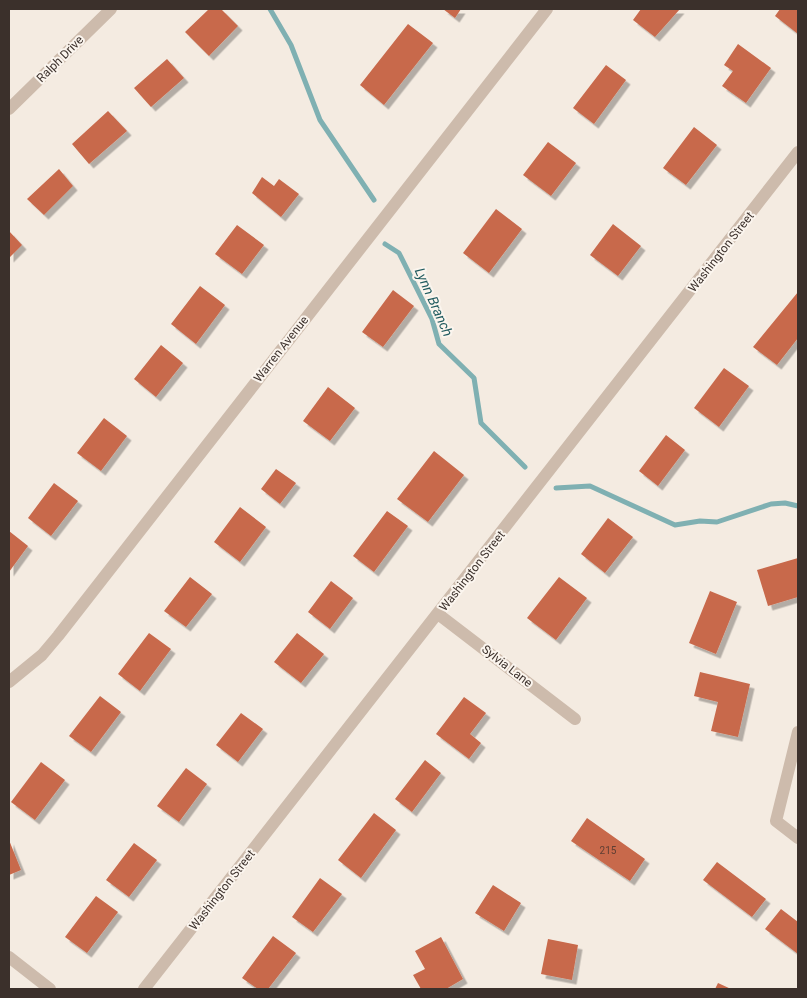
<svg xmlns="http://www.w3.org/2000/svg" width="807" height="998" font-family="Roboto,sans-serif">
	<defs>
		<filter id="shadow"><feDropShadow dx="4.5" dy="4.5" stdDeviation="0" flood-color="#0004"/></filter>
	</defs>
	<rect width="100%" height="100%" fill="#f4ebe1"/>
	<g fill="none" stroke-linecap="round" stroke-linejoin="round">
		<path stroke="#7fb0b2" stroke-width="5" d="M 270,9 L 291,45 L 320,120 L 374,200
			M 385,244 L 399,253 L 432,319 L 439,344 L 474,378 L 481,423 L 525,467
			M 556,488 L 590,486 L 675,525 L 700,521 L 717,522 L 771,504 L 785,503 L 798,506"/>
	</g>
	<path fill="#c8694b" filter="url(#shadow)" d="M 209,9 L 221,9 L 238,26 L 209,56 L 185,32 Z
		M 443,9 L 461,9 L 455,18 Z
		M 641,9 L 680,9 L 655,37 L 633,20 Z
		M 780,9 L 798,9 L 798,34 L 775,16 Z
		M 408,24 L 433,43 L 384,105 L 360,85 Z
		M 738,44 L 771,68 L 746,103 L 722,86 L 733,71 L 724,65 Z
		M 167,59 L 184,78 L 151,107 L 134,88 Z
		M 606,65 L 626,80 L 594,124 L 573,108 Z
		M 108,111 L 127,131 L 89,164 L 72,144 Z
		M 694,127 L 717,145 L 686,185 L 663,168 Z
		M 548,142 L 576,163 L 551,196 L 523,175 Z
		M 59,169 L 73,186 L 44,215 L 27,199 Z
		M 262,177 L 274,186 L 279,179 L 299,194 L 281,217 L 252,193 Z
		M 496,209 L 522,229 L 489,273 L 463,253 Z
		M 613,224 L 641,246 L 618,276 L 590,255 Z
		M 237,225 L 264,245 L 242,274 L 215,254 Z
		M 9,231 L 22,245 L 9,258 Z
		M 200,286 L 225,305 L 196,344 L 171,324 Z
		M 393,290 L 414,306 L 383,347 L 362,332 Z
		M 798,292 L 798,338 L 777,365 L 753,347 Z
		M 161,345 L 183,363 L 156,397 L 134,379 Z
		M 724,368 L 749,386 L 719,427 L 694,408 Z
		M 328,387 L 355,408 L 330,441 L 303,421 Z
		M 104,418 L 127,436 L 101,471 L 77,453 Z
		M 666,435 L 685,450 L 658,486 L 639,471 Z
		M 434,451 L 464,475 L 428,522 L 397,499 Z
		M 276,469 L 296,483 L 280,504 L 261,489 Z
		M 54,483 L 78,501 L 51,536 L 28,518 Z
		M 240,507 L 266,527 L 240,562 L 214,542 Z
		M 387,511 L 408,526 L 374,572 L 353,556 Z
		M 608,518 L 633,537 L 605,573 L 581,554 Z
		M 9,531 L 28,546 L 9,572 Z
		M 798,558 L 798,597 L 768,606 L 757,570 Z
		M 190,577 L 212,594 L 186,627 L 164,611 Z
		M 559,577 L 587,598 L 556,640 L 527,618 Z
		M 331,581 L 353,598 L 330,629 L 308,612 Z
		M 710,591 L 737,602 L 716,654 L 689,643 Z
		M 149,633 L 171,649 L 140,691 L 118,674 Z
		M 297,633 L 324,654 L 301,683 L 274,662 Z
		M 700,672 L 750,684 L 738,737 L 711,731 L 718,702 L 694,696 Z
		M 100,696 L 121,712 L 91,752 L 69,736 Z
		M 464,697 L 486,713 L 470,734 L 481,743 L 469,759 L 436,734 Z
		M 241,713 L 263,729 L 238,762 L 216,745 Z
		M 425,760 L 441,773 L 412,812 L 395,799 Z
		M 41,762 L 65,780 L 35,820 L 11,802 Z
		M 186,768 L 207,784 L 179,822 L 157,806 Z
		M 374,813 L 396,830 L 361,878 L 338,860 Z
		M 587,818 L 645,859 L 630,881 L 571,841 Z
		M 9,840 L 21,870 L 9,875 Z
		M 134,843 L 157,860 L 129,897 L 106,880 Z
		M 717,862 L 766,899 L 752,917 L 703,880 Z
		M 320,878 L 342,894 L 313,932 L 292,917 Z
		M 493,885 L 521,903 L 504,931 L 475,913 Z
		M 96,896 L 118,912 L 87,953 L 65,937 Z
		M 781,909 L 798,922 L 798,954 L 765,929 Z
		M 273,936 L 296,953 L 268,989 L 258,989 L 242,978 Z
		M 441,937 L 463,979 L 446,989 L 421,989 L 413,975 L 425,969 L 415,951 Z
		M 548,939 L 578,945 L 572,980 L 541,974 Z
		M 718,983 L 731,989 L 715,989 Z"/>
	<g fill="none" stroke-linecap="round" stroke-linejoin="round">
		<path stroke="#cdbbac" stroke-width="12" d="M 9,109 L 111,9
			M 438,614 L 575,719
			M 9,682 L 42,655 L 58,636 L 547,9
			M 798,732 L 776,821 L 798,838
			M 9,957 L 50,989
			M 144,989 L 798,152"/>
	</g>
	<g text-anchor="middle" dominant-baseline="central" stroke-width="4" stroke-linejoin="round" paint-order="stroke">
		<g font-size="10" fill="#5e3e33">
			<text x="608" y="850">215</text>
		</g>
		<g font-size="12" fill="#3b302b" stroke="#fbf5ee">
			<text transform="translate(60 59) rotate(-45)">Ralph Drive</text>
			<text transform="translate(721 252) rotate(-52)">Washington Street</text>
			<text transform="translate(281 349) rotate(-52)">Warren Avenue</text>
			<text transform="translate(472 571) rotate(-52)">Washington Street</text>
			<text transform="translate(507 666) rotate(38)">Sylvia Lane</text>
			<text transform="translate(222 890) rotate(-52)">Washington Street</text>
		</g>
		<g font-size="14" font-style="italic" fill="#1f5a5e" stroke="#fbf5ee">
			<text transform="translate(434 302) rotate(66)">Lynn Branch</text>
		</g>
	</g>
	<rect width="807" height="998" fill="none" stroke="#3b302b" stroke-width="20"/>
</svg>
